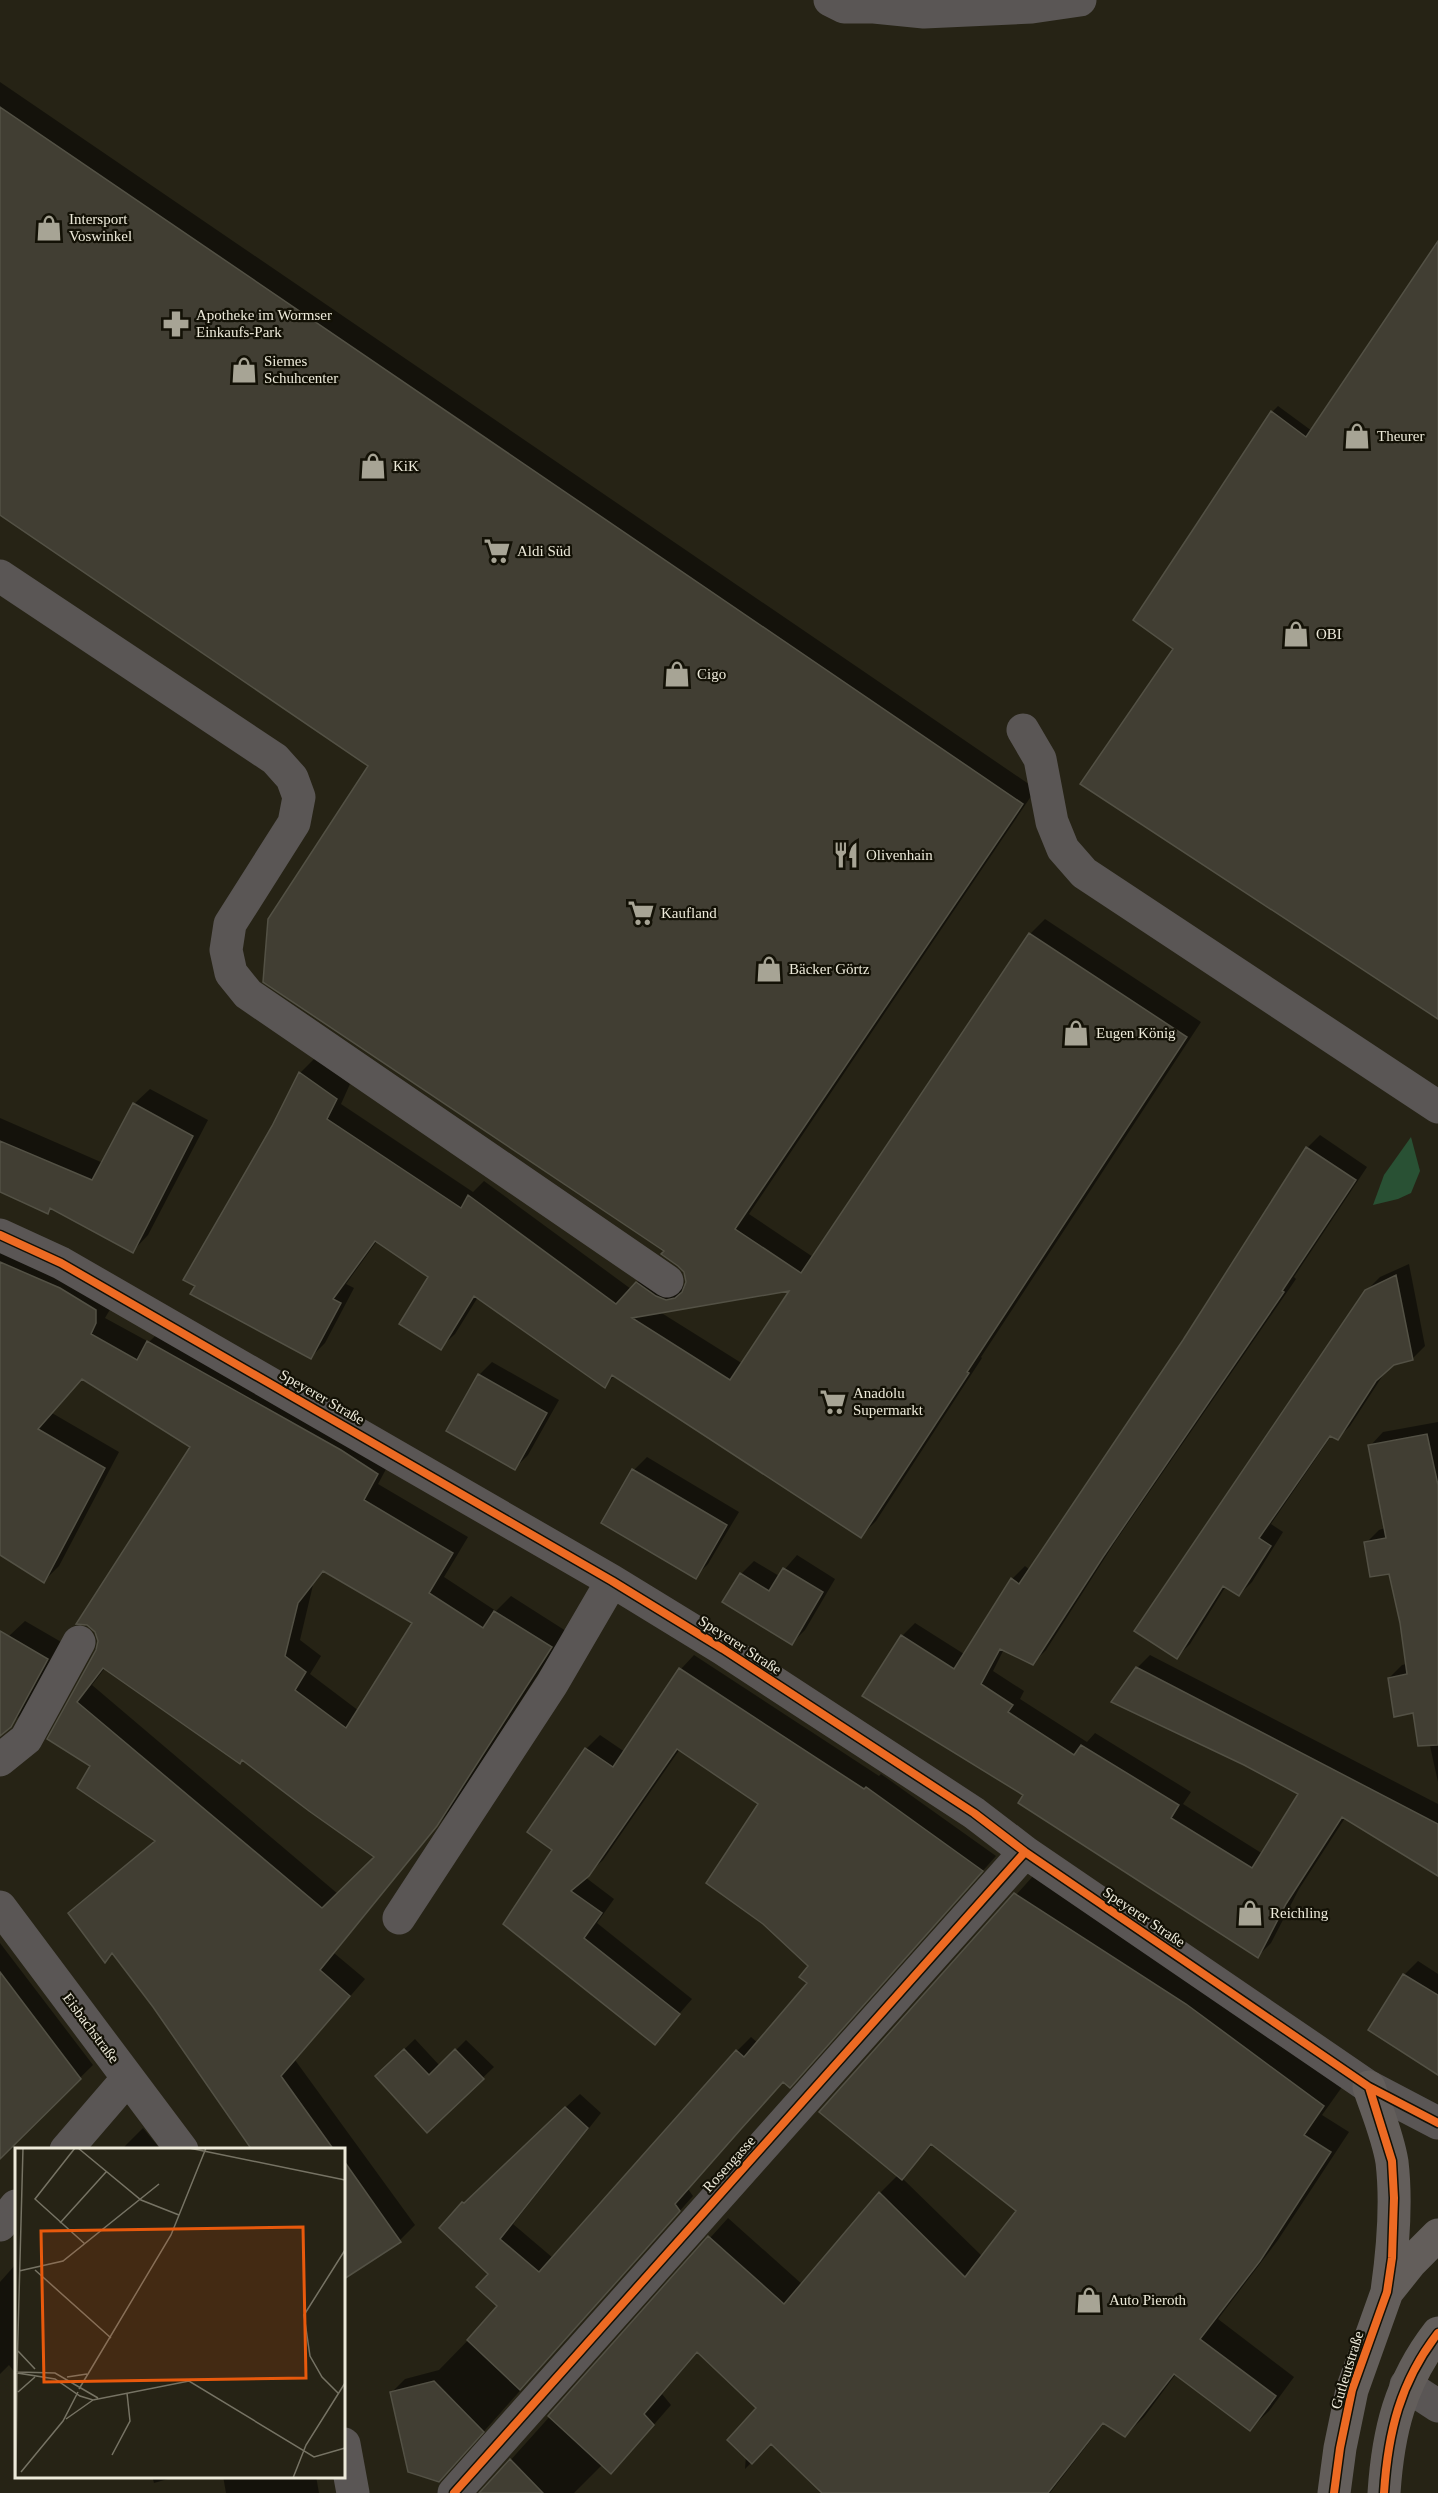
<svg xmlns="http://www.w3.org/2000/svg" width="1438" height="2493" font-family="'Times New Roman',serif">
	<rect width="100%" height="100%" fill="#262315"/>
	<path fill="#295134" d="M 1411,1137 L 1420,1171 L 1411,1193 L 1398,1199 L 1373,1205 L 1384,1175 Z"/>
	<path fill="#0007" fill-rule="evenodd" d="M 0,82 L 1036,789 L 749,1214 L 813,1257 L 1030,934 L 1045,919 L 1201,1022 L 981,1357 L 982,1358 L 876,1521 L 861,1536 L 615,1375 L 605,1386 L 478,1297 L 455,1334 L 440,1348 L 430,1277 L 377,1241 L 346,1284 L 354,1288 L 325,1343 L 311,1357 L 273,1126 L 300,1073 L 315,1058 L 350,1084 L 341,1104 L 473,1192 L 484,1181 L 631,1289 L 651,1269 L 682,1286 L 686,1285 L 687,1282 L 685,1272 L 666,1251 L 370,766 L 0,513 ZM 792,1289 L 743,1364 L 660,1312 Z
		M 1438,244 L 1438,1003 L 1272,412 L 1278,406 L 1312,431 Z
		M 150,1089 L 208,1120 L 148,1235 L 133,1251 L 52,1207 L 47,1212 L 0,1190 L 0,1118 L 103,1163 L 134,1104 Z
		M 1320,1135 L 1367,1167 L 1294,1277 L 1296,1279 L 1115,1542 L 1046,1650 L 1033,1663 L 1004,1649 L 993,1671 L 1024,1691 L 1020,1699 L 1087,1742 L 1095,1733 L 1191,1792 L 1183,1804 L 1263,1854 L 1300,1793 L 1137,1668 L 1150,1655 L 1438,1804 L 1438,1874 L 1345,1818 L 1299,1889 L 1271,1943 L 1258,1956 L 1025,1795 L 902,1636 L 915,1623 L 964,1654 L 1012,1579 L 1025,1566 L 1030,1570 L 1184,1341 L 1307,1148 Z
		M 0,1239 L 112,1306 L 105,1318 L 149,1342 L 164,1327 L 392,1458 L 378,1484 L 468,1537 L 444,1577 L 496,1611 L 511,1596 L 566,1631 L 452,1808 L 334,1953 L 365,1979 L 295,2060 L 415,2225 L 400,2240 L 346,2276 L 344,2273 L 344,2150 L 254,2150 L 155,2006 L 113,1953 L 105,1961 L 70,1914 L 156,1840 L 92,1765 L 49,1739 L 97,1651 L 193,1446 L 83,1378 L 52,1413 L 119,1452 L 59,1566 L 44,1581 L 0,1553 ZM 325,1570 L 414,1623 L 359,1711 L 310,1674 L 321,1656 L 300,1640 L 313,1585 ZM 105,1668 L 243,1759 L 376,1857 L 338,1894 L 92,1685 Z
		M 1409,1264 L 1425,1346 L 1412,1359 L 1394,1363 L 1387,1369 L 1350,1426 L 1337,1439 L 1332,1435 L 1271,1524 L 1283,1532 L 1252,1582 L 1239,1595 L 1226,1586 L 1190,1644 L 1177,1657 L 1366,1291 L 1380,1277 Z
		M 492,1362 L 559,1400 L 528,1455 L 515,1468 L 479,1375 Z
		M 1438,1422 L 1438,1782 L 1422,1710 L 1389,1678 L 1402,1665 L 1407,1664 L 1401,1623 L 1390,1572 L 1366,1543 L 1379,1530 L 1385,1528 L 1370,1446 L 1383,1432 Z
		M 647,1457 L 739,1512 L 708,1564 L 695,1577 L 634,1470 Z
		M 797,1555 L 835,1579 L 805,1630 L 792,1643 L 741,1574 L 754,1561 L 779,1576 Z
		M 25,1621 L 63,1643 L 27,1709 L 0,1734 L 0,1645 L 2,1649 L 9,1636 Z
		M 694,1655 L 879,1776 L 881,1774 L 996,1856 L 804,2072 L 784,2081 L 755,2113 L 688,2189 L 693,2196 L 453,2466 L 391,2393 L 405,2379 L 439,2370 L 480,2328 L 499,2305 L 490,2274 L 463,2203 L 580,2094 L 601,2113 L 513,2224 L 553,2258 L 737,2051 L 751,2037 L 758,2043 L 809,1982 L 810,1966 L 760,1803 L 680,1749 L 603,1860 L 585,1877 L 614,1899 L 597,1923 L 692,1999 L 654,2043 L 505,1923 L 554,1849 L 586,1749 L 600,1735 L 625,1752 L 681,1669 Z
		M 1034,1875 L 1342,2087 L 1322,2115 L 1349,2132 L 1278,2240 L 1218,2319 L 1294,2377 L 1269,2411 L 1250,2429 L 1176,2374 L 1144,2417 L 1125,2436 L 1105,2422 L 1050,2493 L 824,2493 L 771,2443 L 745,2469 L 746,2455 L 758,2408 L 698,2352 L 662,2394 L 671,2405 L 629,2453 L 603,2464 L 574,2493 L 481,2493 L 728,2218 L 803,2285 L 880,2193 L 898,2175 L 821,2111 ZM 933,2144 L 1018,2211 L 983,2257 L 902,2178 Z
		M 0,1943 L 93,2065 L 28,2129 L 0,2092 Z
		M 1418,1961 L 1438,1974 L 1438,2073 L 1370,2029 L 1405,1974 Z
		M 415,2039 L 440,2066 L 466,2040 L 494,2067 L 427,2131 L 387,2066 Z
		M 143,2128 L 161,2150 L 122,2150 L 126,2145 Z
		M 16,2264 L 16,2374 L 9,2365 L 0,2374 L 0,2282 Z
		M 152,2476 L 178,2476 L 154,2483 Z
		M 223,2476 L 316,2476 L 319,2493 L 226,2493 Z"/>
	<path fill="#413e33" stroke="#535145" stroke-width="1.5" fill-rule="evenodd" d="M 0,107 L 1023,804 L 735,1229 L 801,1273 L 1029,933 L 1187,1037 L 967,1372 L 969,1373 L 861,1538 L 612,1375 L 605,1388 L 474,1296 L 441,1350 L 399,1324 L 428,1277 L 375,1241 L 333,1299 L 341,1303 L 311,1359 L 190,1294 L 195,1286 L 183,1280 L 272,1126 L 299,1072 L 337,1099 L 327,1119 L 461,1208 L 468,1195 L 616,1304 L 636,1282 L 656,1296 L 666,1300 L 675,1298 L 682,1292 L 686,1282 L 684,1272 L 678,1266 L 661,1254 L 664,1251 L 263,982 L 268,919 L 368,766 L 0,515 ZM 789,1291 L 730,1380 L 632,1318 Z
		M 1438,241 L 1438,1019 L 1080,784 L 1173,649 L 1133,620 L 1196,525 L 1271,411 L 1306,437 Z
		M 133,1103 L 193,1136 L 133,1253 L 50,1208 L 48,1214 L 0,1192 L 0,1141 L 92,1180 Z
		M 1306,1147 L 1356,1180 L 1282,1291 L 1284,1292 L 1103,1557 L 1033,1665 L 1000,1649 L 981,1684 L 1013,1705 L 1008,1712 L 1074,1755 L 1081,1745 L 1179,1805 L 1171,1818 L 1252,1868 L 1298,1794 L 1244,1765 L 1111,1702 L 1136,1667 L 1438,1824 L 1438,1876 L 1342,1817 L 1286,1904 L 1258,1958 L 1018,1803 L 1023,1795 L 862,1696 L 901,1635 L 954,1669 L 1011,1578 L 1019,1584 L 1183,1340 Z
		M 0,1262 L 60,1288 L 96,1310 L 96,1323 L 91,1334 L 137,1360 L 147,1341 L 341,1450 L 378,1474 L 364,1500 L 453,1553 L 429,1593 L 483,1628 L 494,1611 L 552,1647 L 437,1826 L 320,1970 L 350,1996 L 281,2076 L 334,2150 L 252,2150 L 153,2007 L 112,1953 L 105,1963 L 68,1913 L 155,1841 L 77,1788 L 90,1766 L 47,1739 L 96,1650 L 98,1641 L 95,1632 L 87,1625 L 76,1624 L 190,1447 L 82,1379 L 38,1429 L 105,1468 L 44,1583 L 0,1555 ZM 323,1571 L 412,1623 L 346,1728 L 295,1690 L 306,1672 L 285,1656 L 298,1603 ZM 103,1668 L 240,1764 L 242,1760 L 309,1811 L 374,1857 L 322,1908 L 77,1702 Z
		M 1396,1275 L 1413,1360 L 1394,1365 L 1376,1381 L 1338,1440 L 1330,1436 L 1259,1538 L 1271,1546 L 1239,1596 L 1223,1586 L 1177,1659 L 1134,1631 L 1365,1290 Z
		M 478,1374 L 547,1413 L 515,1470 L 446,1431 Z
		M 1427,1434 L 1438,1485 L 1438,1745 L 1418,1746 L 1413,1713 L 1394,1717 L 1388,1678 L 1407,1674 L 1400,1623 L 1389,1574 L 1370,1577 L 1364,1542 L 1386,1538 L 1368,1445 Z
		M 632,1469 L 727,1525 L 696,1579 L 601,1523 Z
		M 783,1568 L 823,1592 L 792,1645 L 722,1602 L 740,1573 L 769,1591 Z
		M 0,1631 L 48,1659 L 11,1727 L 0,1736 Z
		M 679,1668 L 864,1789 L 866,1787 L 983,1871 L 790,2088 L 783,2082 L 741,2129 L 675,2204 L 680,2211 L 520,2390 L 467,2340 L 497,2306 L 476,2287 L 488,2274 L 439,2228 L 462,2202 L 464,2203 L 565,2107 L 588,2128 L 500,2239 L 539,2272 L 736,2050 L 744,2057 L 807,1983 L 799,1977 L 808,1966 L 763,1924 L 706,1883 L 758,1804 L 677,1749 L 589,1876 L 571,1891 L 602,1913 L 584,1938 L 680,2014 L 655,2045 L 503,1924 L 552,1850 L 527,1832 L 585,1748 L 613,1767 Z
		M 1014,1893 L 1186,2004 L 1324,2106 L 1304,2135 L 1331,2152 L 1260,2261 L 1200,2339 L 1276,2396 L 1250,2431 L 1174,2374 L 1125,2437 L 1103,2423 L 1048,2493 L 822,2493 L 771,2444 L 752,2464 L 727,2440 L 756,2408 L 697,2352 L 644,2414 L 654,2425 L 611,2474 L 548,2416 L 708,2236 L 784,2304 L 879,2192 L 965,2277 L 1016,2211 L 931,2144 L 902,2180 L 819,2112 Z
		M 0,1972 L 81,2079 L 0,2159 Z
		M 1403,1974 L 1438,1995 L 1438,2075 L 1368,2030 Z
		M 404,2049 L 429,2075 L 455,2049 L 484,2079 L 427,2133 L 375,2076 Z
		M 344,2161 L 401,2242 L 344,2279 Z
		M 434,2381 L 484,2432 L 439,2482 L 408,2472 L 390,2392 Z
		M 510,2459 L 543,2493 L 479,2493 Z"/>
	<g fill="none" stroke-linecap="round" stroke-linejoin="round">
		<path stroke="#5a5655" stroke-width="33" d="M 830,0 L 844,7 L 874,7 L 924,12 L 1032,7 L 1080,0
			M 0,576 L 275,759 L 292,778 L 299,797 L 294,823 L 230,924 L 226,950 L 231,973 L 248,994 L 667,1281
			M 1023,730 L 1040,759 L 1052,822 L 1063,849 L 1084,873 L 1438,1107
			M 0,1235 L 61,1263 L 612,1581 L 723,1649 L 974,1813 L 1025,1852 L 1369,2087 L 1438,2123
			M 0,1760 L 26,1739 L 79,1642
			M 0,1907 L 182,2150
			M 399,1918 L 552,1684 L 612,1581
			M 66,2150 L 128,2078
			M 0,2225 L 16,2206
			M 1406,2385 L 1438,2406
			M 344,2444 L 353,2493
			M 454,2493 L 1025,1852"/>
		<path stroke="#635e5b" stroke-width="33" d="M 1369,2087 C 1377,2111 1388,2137 1392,2162 C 1397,2205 1393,2249 1387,2291
			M 1334,2493 L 1340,2448 L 1352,2390 L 1387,2292 L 1411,2262 L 1438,2235
			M 1384,2493 C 1388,2432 1400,2382 1438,2333"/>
		<g stroke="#131106" stroke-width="11">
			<path id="cycleway" d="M 0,1235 L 61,1263 L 612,1581 L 723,1649 L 974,1813 L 1025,1852 L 1369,2087 L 1438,2123
				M 454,2493 L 1025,1852
				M 1334,2493 L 1340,2448 L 1352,2390 L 1387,2292 L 1392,2258 L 1394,2198 L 1392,2161 L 1369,2087
				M 1384,2493 C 1388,2432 1400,2382 1438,2333"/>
		</g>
		<use href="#cycleway" stroke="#ed6a23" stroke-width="8"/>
	</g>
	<defs>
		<g id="shop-bare" transform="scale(2.07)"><path d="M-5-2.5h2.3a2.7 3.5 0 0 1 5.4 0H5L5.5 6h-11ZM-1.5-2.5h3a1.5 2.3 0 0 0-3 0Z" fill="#a7a495" stroke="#131106" stroke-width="2.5" paint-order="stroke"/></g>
		<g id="pharmacy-bare" transform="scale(2.07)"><path d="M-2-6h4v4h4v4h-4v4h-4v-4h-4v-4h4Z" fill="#a7a495" stroke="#131106" stroke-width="2.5" paint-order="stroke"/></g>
		<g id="supermarket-bare" transform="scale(2.07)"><path d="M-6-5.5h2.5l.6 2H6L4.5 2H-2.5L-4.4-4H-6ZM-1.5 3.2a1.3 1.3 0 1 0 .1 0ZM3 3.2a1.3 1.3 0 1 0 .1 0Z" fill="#a7a495" stroke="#131106" stroke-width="2.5" paint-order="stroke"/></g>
		<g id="restaurant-bare" transform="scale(2.07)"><path d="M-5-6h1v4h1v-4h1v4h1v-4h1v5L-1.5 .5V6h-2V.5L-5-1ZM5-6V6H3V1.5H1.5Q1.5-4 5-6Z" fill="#a7a495" stroke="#131106" stroke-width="2.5" paint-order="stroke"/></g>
	</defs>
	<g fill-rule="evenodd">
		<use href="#shop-bare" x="49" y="228"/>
		<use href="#pharmacy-bare" x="176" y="324"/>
		<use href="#shop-bare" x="244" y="370"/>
		<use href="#shop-bare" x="1357" y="436"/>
		<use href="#shop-bare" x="373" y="466"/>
		<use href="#supermarket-bare" x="497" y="551"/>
		<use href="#shop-bare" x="1296" y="634"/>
		<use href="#shop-bare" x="677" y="674"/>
		<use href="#restaurant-bare" x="846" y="855"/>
		<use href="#supermarket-bare" x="641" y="913"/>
		<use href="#shop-bare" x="769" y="969"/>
		<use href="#shop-bare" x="1076" y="1033"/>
		<use href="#supermarket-bare" x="833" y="1402"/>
		<use href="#shop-bare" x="1250" y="1913"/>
		<use href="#shop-bare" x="1089" y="2300"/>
	</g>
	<g text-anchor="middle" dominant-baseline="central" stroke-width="4.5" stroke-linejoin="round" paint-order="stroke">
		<g font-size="15" fill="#edeada" stroke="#131106" text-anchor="start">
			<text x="69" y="219">Intersport<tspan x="69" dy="17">Voswinkel</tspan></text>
			<text x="196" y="315">Apotheke im Wormser<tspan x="196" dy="17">Einkaufs-Park</tspan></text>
			<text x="264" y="361">Siemes<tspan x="264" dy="17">Schuhcenter</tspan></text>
			<text x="1377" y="436">Theurer</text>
			<text x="393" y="466">KiK</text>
			<text x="517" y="551">Aldi Süd</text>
			<text x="1316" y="634">OBI</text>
			<text x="697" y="674">Cigo</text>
			<text x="866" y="855">Olivenhain</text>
			<text x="661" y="913">Kaufland</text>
			<text x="789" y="969">Bäcker Görtz</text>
			<text x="1096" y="1033">Eugen König</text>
			<text x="853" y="1393">Anadolu<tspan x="853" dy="17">Supermarkt</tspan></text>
			<text x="1270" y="1913">Reichling</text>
			<text x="1109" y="2300">Auto Pieroth</text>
		</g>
		<g font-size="15" fill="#edeada" stroke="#131106">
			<text transform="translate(322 1397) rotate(30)">Speyerer Straße</text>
			<text transform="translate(740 1645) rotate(33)">Speyerer Straße</text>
			<text transform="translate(1144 1917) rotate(34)">Speyerer Straße</text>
			<text transform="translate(91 2028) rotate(53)">Eisbachstraße</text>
			<text transform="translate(729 2164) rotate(-48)">Rosengasse</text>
			<text transform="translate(1347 2370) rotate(-73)">Gutleutstraße</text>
		</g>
	</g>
	<g transform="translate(15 2148)">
		<rect width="330" height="330" fill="#262315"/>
		<path fill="none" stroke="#767364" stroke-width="1.5" d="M 8,0 L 2,224 L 40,225 L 83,250M 60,0 L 20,51 L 70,96M 63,0 L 126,52 L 164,67M 174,0 L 330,32M 45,75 L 91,24M 20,122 L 96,190M 4,123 L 48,113 L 144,36M 3,203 L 20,221M 52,229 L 72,226M 64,241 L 156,87 L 191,0M 3,244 L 20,229M 323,245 L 307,229 L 295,208 L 289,167 L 330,102M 51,271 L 78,252M 97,307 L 115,273 L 112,245M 6,324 L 48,273 L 63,244M 1,330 L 2,225 L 40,231 L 65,248 L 78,252 L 174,233 L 299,309 L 330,300M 278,330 L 291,297 L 330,235"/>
		<path fill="#e8590c" fill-opacity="0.15" stroke="#e8590c" stroke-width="3" d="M 288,79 L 291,230 L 29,234 L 26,83 Z"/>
		<rect width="330" height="330" fill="none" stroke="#edeada" stroke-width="3"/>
	</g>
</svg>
